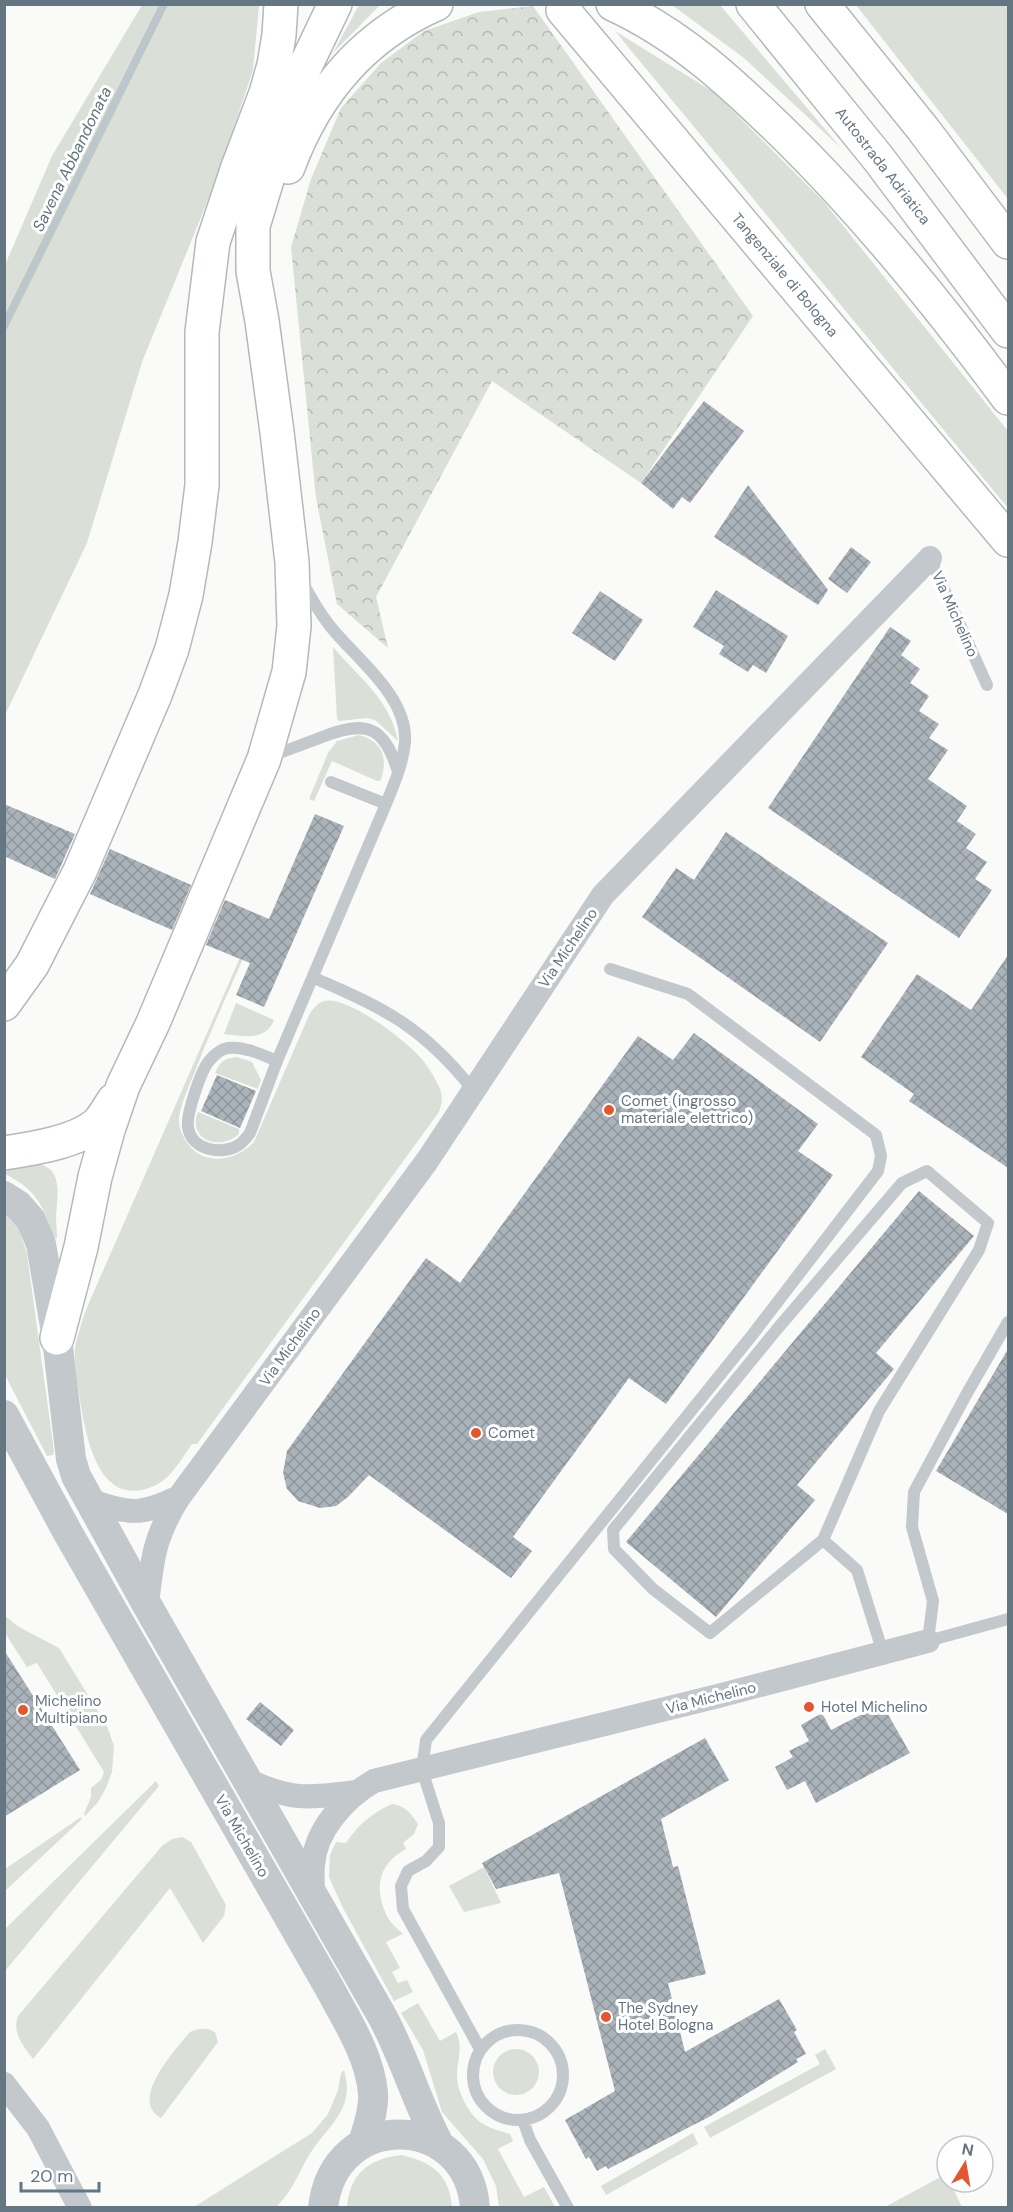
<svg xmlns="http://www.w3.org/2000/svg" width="1013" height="2212" font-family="'DM Sans',sans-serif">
	<defs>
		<pattern id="forest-crowns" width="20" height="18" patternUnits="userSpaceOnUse" patternTransform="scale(1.5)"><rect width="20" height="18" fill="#dadfd7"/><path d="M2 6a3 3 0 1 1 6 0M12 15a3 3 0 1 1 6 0" fill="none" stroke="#b4b9b4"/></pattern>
		<pattern id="building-cross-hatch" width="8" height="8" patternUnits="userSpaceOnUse" patternTransform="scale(1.5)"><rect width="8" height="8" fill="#aab3b9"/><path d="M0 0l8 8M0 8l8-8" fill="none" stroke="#8e969c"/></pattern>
	</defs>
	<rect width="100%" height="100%" fill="#fafaf8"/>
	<path fill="#dadfd7" d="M 142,5 L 259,5 L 253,70 L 217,178 L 142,362 L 87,543 L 5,715 L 5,265 L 52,156 Z
		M 359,5 L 380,5 L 333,53 Z
		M 672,5 L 720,5 L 841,148 L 744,58 Z
		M 856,5 L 1008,5 L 1008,199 Z
		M 615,31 L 715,93 L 824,202 L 1008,431 L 1008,508 Z
		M 333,647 C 359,678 390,699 398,741 L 375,720 L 367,718 L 339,721 L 337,719 Z
		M 359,735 C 383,742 388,757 381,780 L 377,781 L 332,761 L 314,801 L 309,799 L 328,753 L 337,741 Z
		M 246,944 L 249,945 C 231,986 212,1027 196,1069 C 190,1084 182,1100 179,1117 C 178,1126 182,1135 187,1143 C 204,1167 236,1161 254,1142 L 310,1013 C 314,1008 318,1003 324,1001 C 347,995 405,1040 420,1057 C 427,1065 436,1079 440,1089 C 443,1098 442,1103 439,1112 L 197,1444 L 192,1444 C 182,1458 172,1477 156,1485 C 97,1513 85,1432 79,1394 C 77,1379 74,1363 75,1348 C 77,1336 82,1323 85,1312 Z
		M 236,1003 L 274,1020 C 265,1042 243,1036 224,1034 Z
		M 237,1057 L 252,1062 L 261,1080 L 258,1089 L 215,1073 C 220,1061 225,1058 237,1057 Z
		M 198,1112 L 239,1129 L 239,1134 C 219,1152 187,1139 198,1112 Z
		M 4,1164 C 15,1164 28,1162 38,1164 C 64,1168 57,1198 56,1216 C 56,1224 57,1231 57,1239 L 53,1236 C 43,1204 35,1189 5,1174 Z
		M 4,1211 L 17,1222 L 27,1254 L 54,1451 L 53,1455 L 47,1456 L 5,1375 Z
		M 5,1616 L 19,1627 L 59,1648 L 107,1726 L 114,1746 L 112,1772 L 106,1788 L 98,1802 L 85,1816 L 84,1814 L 91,1797 L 91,1788 L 101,1780 L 104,1772 L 37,1663 L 27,1667 L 5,1633 Z
		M 156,1781 L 159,1786 L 5,1971 L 5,1929 Z
		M 392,1804 C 405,1805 411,1814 418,1824 L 414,1834 L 403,1843 L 406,1849 C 379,1863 373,1888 387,1916 C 390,1923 397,1928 403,1934 L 386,1942 L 400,1968 L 392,1972 L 398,1983 L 407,1980 L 413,1992 L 394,2001 L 343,1908 L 329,1877 L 330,1855 L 336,1842 L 346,1843 C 358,1825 372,1813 392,1804 Z
		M 81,1817 L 82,1819 L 5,1891 L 5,1869 Z
		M 182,1837 L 191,1842 L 226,1905 L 224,1916 L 203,1943 L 170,1888 L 33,2059 C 23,2045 12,2034 18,2016 L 162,1846 L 172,1839 Z
		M 484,1867 L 501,1903 L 464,1912 L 449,1886 Z
		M 418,2003 L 440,2041 L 456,2032 C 463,2047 458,2057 457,2073 C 456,2089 467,2112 480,2122 C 489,2128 500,2131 510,2134 L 513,2141 L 498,2149 L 524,2197 L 544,2187 L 555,2207 L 499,2207 L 496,2186 L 483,2159 L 442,2112 L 423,2050 L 401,2013 Z
		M 198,2029 L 208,2029 L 215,2032 L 218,2042 L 161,2118 C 128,2100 176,2049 190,2032 Z
		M493 2072a23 23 0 1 1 46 0a23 23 0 1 1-46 0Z
		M 825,2049 L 836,2069 L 710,2138 L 704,2127 L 820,2064 L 815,2055 Z
		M 344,2070 C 356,2112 326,2126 308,2157 C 298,2174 292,2191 278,2205 L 275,2208 L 194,2207 L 312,2133 L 328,2114 L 338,2090 L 341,2073 Z
		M 693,2133 L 698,2144 L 606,2195 L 601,2186 Z
		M 401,2155 C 431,2161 450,2175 452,2207 L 347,2207 C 350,2174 368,2159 401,2155 Z
		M 946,2174 L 947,2182 L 950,2182 L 962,2207 L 885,2207 Z"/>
	<path fill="url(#forest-crowns)" d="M 533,6 L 753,316 L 641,483 L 492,381 L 376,597 L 388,648 L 337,604 L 316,498 L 291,247 L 311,179 L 341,108 L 381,63 L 424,31 L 479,12 Z"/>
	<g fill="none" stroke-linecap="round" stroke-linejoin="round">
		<path stroke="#bbc7cb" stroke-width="8" d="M 4,326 L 164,4"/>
	</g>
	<path fill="url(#building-cross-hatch)" d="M 704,401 L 744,431 L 690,503 L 682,497 L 673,509 L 641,483 Z
		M 748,485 L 828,590 L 818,605 L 714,537 Z
		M 851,547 L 871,562 L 847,593 L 828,579 Z
		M 716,590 L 788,636 L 766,673 L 753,665 L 748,672 L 719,654 L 724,646 L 693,627 Z
		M 600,591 L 643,620 L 615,661 L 572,633 Z
		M 890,627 L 911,641 L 901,655 L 920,669 L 910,683 L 929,696 L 919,711 L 939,724 L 929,738 L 948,750 L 928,779 L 967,806 L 957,821 L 976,834 L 966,848 L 987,862 L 975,879 L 992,890 L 959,938 L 768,808 Z
		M 4,804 L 75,834 L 55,879 L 4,856 Z
		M 315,814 L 344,826 L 264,1007 L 236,995 L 250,963 L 206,945 L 225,900 L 269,919 Z
		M 726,832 L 888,943 L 820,1042 L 642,917 L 676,868 L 694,880 Z
		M 110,849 L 191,885 L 172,930 L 90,894 Z
		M 1008,955 L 1008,1168 L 909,1101 L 914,1094 L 861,1057 L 917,974 L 971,1010 Z
		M 694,1033 L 818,1124 L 798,1151 L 833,1175 L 666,1404 L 629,1378 L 513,1537 L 532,1551 L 511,1578 L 369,1475 L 348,1497 L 336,1506 L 320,1508 L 298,1501 L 287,1489 L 283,1473 L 287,1451 L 426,1258 L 460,1283 L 638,1036 L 673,1060 Z
		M 217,1075 L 256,1091 L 240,1128 L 201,1111 Z
		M 919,1191 L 974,1236 L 876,1353 L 894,1369 L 797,1485 L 815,1500 L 716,1617 L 626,1542 Z
		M 1008,1349 L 1008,1514 L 936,1471 Z
		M 4,1650 L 80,1770 L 4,1817 Z
		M 260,1702 L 294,1730 L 281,1746 L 246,1719 Z
		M 882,1704 L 910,1753 L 816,1803 L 805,1781 L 787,1790 L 775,1767 L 793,1757 L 789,1751 L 809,1741 L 801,1725 L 822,1713 L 831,1730 Z
		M 705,1738 L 729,1780 L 661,1819 L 673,1867 L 678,1866 L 706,1974 L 668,1983 L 685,2052 L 779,1999 L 797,2030 L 794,2032 L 806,2054 L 796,2059 L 798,2062 L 709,2117 L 608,2169 L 606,2166 L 597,2171 L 589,2157 L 586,2159 L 565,2120 L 615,2091 L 559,1873 L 496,1889 L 482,1863 Z"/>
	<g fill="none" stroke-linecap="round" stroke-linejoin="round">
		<g stroke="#b4b9bd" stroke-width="36">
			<path id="motorway" d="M 613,4 C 681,35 734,85 787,137 C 868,217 940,306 1008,398
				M 753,4 L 878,158 L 1008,331
				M 822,4 L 923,129 L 1008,242
				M 563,10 L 1008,540
				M 281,117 L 335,4
				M 288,167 C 315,94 363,36 436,4
				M 4,1004 L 32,965 L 80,871 L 155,695 L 172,649 L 186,595 L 195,542 L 202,485 L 202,332 L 213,242 L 238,167 L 266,93 L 274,65 L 279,35 L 281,4
				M 4,1153 C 31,1149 78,1142 98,1123 C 104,1117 109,1107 114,1100
				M 57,1338 L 81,1247 L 95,1177 L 108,1130 L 123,1086 L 153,1023 L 264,759 L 289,672 L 294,626 L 292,562 L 277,432 L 262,321 L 253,271 L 253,226 L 292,97"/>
		</g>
		<path stroke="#c3c8cc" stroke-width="12" d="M 930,558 L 987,685
			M 269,757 C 287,750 304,744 322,737 C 366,720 384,725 398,772
			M 331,782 L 386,804
			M 314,978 C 385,1008 424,1028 473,1090
			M 277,1061 C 263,1055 244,1046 228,1048 C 220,1049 214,1055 209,1061 C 201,1071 186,1114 188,1127 C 191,1151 224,1156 240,1144 C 244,1141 247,1137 250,1133 L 277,1061 L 386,804 C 394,784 403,764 405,742 C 408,696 356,659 330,626 C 319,612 311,598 303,583
			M 1008,1322 L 966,1395 L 914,1492 L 912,1527 L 933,1601 L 928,1641 L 1008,1619
			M 823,1540 L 710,1633 L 653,1589 L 614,1549 L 613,1530 L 778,1328 L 902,1183 L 927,1171 L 988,1223 L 979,1250 L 879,1411 L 823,1540 L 857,1570 L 883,1653
			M473 2075a45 45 0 1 1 90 0a45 45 0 1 1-90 0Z
			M 480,2049 L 403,1909 L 401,1886 L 408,1871 L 426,1861 L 439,1847 L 439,1823 L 422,1770 L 426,1740 L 753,1334 L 878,1171 L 881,1156 L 876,1135 L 688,994 L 610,969
			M 523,2120 L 530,2140 L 568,2208"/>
		<path stroke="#c3c8cc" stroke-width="24" d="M 89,1500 C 130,1514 139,1516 179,1497
			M 147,1605 C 152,1559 154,1537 179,1497 L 427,1161 L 603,895 L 930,558
			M 247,1780 C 292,1801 308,1798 356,1792
			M 313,1893 C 313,1884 312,1874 313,1865 C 315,1830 345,1798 374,1781 L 718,1696 L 928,1641
			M 4,2084 L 38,2128 L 80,2208"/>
		<path stroke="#c3c8cc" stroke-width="30" d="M 4,1196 L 18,1205 L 31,1220 L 41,1244 L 57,1338 L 71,1459 L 76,1476 L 147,1605 L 382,2016 C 405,2058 417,2104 440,2146
			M 4,1415 L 68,1533 L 330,1989 C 347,2021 370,2056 373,2093 C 374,2109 368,2127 363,2143
			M 323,2208 C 334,2108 468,2112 475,2208"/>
		<use href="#motorway" stroke="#fff" stroke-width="33"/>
	</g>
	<g fill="#e4572e" stroke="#fff" stroke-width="2">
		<circle cx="609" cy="1110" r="6"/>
		<circle cx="476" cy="1433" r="6"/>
		<circle cx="809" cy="1707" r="6"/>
		<circle cx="23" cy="1710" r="6"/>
		<circle cx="606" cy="2017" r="6"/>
	</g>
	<g text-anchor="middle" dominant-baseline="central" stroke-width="6" stroke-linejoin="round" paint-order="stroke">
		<g font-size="15" fill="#657683" stroke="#fff">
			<text transform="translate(883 166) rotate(52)">Autostrada Adriatica</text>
			<text transform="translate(785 275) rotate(50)">Tangenziale di Bologna</text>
			<text transform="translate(955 614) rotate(66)">Via Michelino</text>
			<text transform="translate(568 948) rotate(-56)">Via Michelino</text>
			<text transform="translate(290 1347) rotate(-54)">Via Michelino</text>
			<text transform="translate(711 1698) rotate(-14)">Via Michelino</text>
			<text transform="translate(242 1836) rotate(60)">Via Michelino</text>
		</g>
		<g font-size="15" fill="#657683" stroke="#fff" text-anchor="start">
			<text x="621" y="1101">Comet (ingrosso<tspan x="621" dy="17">materiale elettrico)</tspan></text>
			<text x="488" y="1433">Comet</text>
			<text x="35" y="1701">Michelino<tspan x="35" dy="17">Multipiano</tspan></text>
			<text x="821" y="1707">Hotel Michelino</text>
			<text x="618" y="2008">The Sydney<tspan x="618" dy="17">Hotel Bologna</tspan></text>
		</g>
		<g font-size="16" font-style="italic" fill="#60757c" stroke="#fff">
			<text transform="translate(72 159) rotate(-64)">Savena Abbandonata</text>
		</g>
	</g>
	<rect width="1013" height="2212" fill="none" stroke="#657683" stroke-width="12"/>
	<g transform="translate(965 2164) rotate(11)"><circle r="28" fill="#ffffff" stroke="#c1c8cd" stroke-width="1.5"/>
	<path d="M0-4.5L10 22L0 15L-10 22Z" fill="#e4572e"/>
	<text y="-9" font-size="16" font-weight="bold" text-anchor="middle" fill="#657683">N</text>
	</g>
	<path d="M21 2182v9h78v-9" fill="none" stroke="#657683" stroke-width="3"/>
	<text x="30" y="2182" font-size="18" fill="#657683" stroke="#ffffff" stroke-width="4.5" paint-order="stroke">20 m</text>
</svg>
